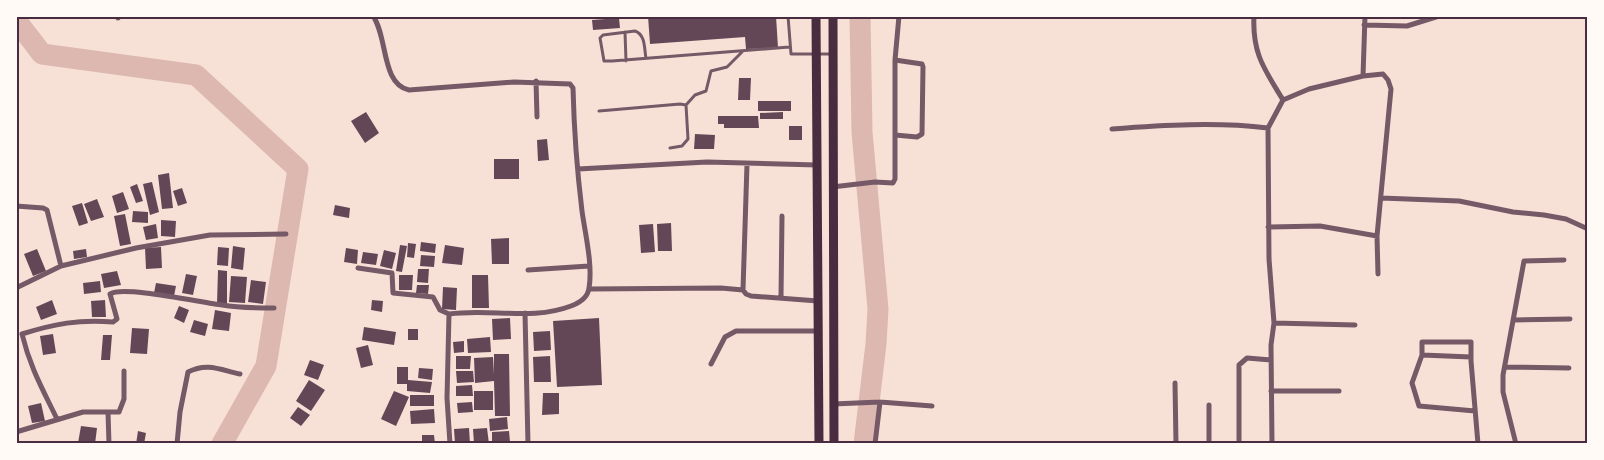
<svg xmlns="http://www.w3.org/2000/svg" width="1604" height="460" font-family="Raleway,sans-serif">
	<rect width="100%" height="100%" fill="#f7e1d7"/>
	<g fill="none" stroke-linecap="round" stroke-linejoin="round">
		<path stroke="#dcb8b0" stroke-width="21" d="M 860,16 L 862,132 L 878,309 L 876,344 L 864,444
			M 16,20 L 42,54 L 196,75 L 298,169 L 266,366 L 222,444"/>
	</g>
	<path fill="#644757" d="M 648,16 L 776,16 L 778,48 L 746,49 L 745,37 L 650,44 Z
		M 619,18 L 620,28 L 593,30 L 592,20 Z
		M 739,78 L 751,78 L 750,100 L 738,100 Z
		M 758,101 L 791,101 L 791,111 L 758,111 Z
		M 366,112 L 379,133 L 365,143 L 351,121 Z
		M 783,112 L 783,119 L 760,119 L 760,113 Z
		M 718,116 L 758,116 L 759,128 L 724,128 L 724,124 L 718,124 Z
		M 789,126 L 802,126 L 802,140 L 789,140 Z
		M 695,134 L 715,135 L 714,149 L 694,149 Z
		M 547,139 L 549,160 L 538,161 L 537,140 Z
		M 494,159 L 519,159 L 519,179 L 494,179 Z
		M 169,173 L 173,208 L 162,209 L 158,175 Z
		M 152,182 L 159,212 L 150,215 L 143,184 Z
		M 137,184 L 143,201 L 136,203 L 130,187 Z
		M 182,188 L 187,203 L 178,206 L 173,191 Z
		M 123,192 L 129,209 L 117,213 L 112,196 Z
		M 97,199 L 104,217 L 91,221 L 84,204 Z
		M 82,203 L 88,223 L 79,226 L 72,206 Z
		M 335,205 L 350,208 L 349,218 L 333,215 Z
		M 133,211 L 148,212 L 148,223 L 132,222 Z
		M 125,214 L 131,244 L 120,246 L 114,216 Z
		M 161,220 L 176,221 L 175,237 L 161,236 Z
		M 671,223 L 672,251 L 658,251 L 657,224 Z
		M 156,224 L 158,238 L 146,240 L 143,227 Z
		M 653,224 L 655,252 L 641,253 L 639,225 Z
		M 509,238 L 509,264 L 492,264 L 491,239 Z
		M 421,242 L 436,244 L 435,253 L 420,251 Z
		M 408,243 L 416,244 L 414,258 L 407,257 Z
		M 400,245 L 407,246 L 402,272 L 396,271 Z
		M 445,245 L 464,248 L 462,265 L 442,263 Z
		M 233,246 L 245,248 L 243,270 L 231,268 Z
		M 161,247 L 162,268 L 146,269 L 145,248 Z
		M 218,247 L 229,248 L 228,266 L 217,265 Z
		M 346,248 L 358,250 L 357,264 L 344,262 Z
		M 37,249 L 46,271 L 33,276 L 24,254 Z
		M 86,249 L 87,257 L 74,259 L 73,251 Z
		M 384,250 L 396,253 L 392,269 L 380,266 Z
		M 363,252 L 378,254 L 376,265 L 361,263 Z
		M 421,255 L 435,256 L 434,267 L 420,266 Z
		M 418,269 L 429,269 L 428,283 L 417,282 Z
		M 218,270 L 227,271 L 227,304 L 217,304 Z
		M 117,271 L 121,285 L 104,288 L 101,274 Z
		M 186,274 L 197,276 L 193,295 L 182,293 Z
		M 399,275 L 413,275 L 412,290 L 399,290 Z
		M 472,275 L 488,275 L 489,308 L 472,308 Z
		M 231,276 L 247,277 L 245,303 L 229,302 Z
		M 251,280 L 266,282 L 263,304 L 248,302 Z
		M 100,281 L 101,292 L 84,294 L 83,283 Z
		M 156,283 L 176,286 L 174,296 L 154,293 Z
		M 417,285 L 429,285 L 428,294 L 416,293 Z
		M 443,287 L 457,288 L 456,310 L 442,309 Z
		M 52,300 L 57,314 L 41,320 L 36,307 Z
		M 105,300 L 106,317 L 92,317 L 91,301 Z
		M 372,300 L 383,301 L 382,312 L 371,310 Z
		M 179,306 L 189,310 L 184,323 L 174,318 Z
		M 215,310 L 231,313 L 229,331 L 212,329 Z
		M 510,318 L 511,339 L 493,340 L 492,319 Z
		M 599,318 L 602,385 L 557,387 L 553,321 Z
		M 194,320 L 208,324 L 205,336 L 190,332 Z
		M 364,327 L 396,332 L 394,345 L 362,340 Z
		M 132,328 L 149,329 L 147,354 L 130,353 Z
		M 408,329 L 418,329 L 418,340 L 408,340 Z
		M 550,331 L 551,350 L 534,351 L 533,332 Z
		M 53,334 L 56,353 L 43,355 L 40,336 Z
		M 103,335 L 112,335 L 110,360 L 101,360 Z
		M 490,337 L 491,352 L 468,353 L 467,339 Z
		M 464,341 L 464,352 L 454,353 L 453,342 Z
		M 368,345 L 373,365 L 361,368 L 356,348 Z
		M 494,354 L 509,354 L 510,416 L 495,416 L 494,381 L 475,383 L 474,358 L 493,357 L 494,374 Z
		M 456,356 L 471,356 L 470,369 L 456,369 Z
		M 550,356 L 551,382 L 534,382 L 533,357 Z
		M 310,360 L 324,365 L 318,380 L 304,375 Z
		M 397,367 L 408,367 L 408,380 L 432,382 L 430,393 L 407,391 L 407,384 L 397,384 Z
		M 419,368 L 433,369 L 432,380 L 418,378 Z
		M 456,371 L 473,371 L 474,382 L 457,383 Z
		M 309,380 L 325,390 L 311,411 L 296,401 Z
		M 472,385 L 473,396 L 456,396 L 456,386 Z
		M 394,391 L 409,397 L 396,426 L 381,419 Z
		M 474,391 L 493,391 L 493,410 L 474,410 Z
		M 543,393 L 559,393 L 559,414 L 542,415 Z
		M 410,395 L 434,395 L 434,406 L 410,406 Z
		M 472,402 L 473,412 L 458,413 L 457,403 Z
		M 41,403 L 45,421 L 32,423 L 28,406 Z
		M 298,407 L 310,415 L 301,426 L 290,418 Z
		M 434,409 L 435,423 L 411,424 L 410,411 Z
		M 507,417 L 508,429 L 490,431 L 489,419 Z
		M 81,426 L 97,428 L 95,444 L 78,443 Z
		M 469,428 L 470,444 L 455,444 L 454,429 Z
		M 487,428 L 489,444 L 474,444 L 473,429 Z
		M 138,431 L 146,433 L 144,444 L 136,444 Z
		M 509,431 L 510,442 L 492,443 L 492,432 Z
		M 422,435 L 434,435 L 435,444 L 422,444 Z"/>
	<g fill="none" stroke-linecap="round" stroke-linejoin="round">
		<path stroke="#755966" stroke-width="3" d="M 788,16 L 791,54 L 832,54
			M 625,32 L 626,61
			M 646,58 C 644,49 646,35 635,31 L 603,35 L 600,38 L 604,61 L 612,61 L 789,47
			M 599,111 L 680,104 L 686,105 L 695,95 L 706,91 L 711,71 L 727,67 L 743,51
			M 670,148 L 682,146 L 688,139 L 686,105"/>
		<path stroke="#755966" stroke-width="5" d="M 118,16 L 118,18
			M 1254,16 C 1252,54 1265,70 1283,100
			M 1364,25 L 1407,26 L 1439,16
			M 1363,76 L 1383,74 L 1388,80 L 1391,89 L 1377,236 L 1378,274
			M 536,81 L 537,117
			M 1112,129 C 1164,125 1217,122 1268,128
			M 895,135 L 917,137 L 922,134 L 923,67 L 922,64 L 895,60
			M 578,169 L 707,162 L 817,165
			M 832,187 L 875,182 L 893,183 L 895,179 L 895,60 L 899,16
			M 1381,198 L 1459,201 L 1513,212 L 1544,215 L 1566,219 L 1588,229
			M 16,206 L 43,208 L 47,210 L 61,266
			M 1268,227 L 1320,226 L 1377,236
			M 358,268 L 392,273 L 393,293 L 433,297 L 440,310 L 449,314 C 489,308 532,321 571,306 C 579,303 588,297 589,288 C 593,265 585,233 582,211 C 577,170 574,129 573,88 L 570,84 L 514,82 L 409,90 C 381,84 388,37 373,16
			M 528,270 L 589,266
			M 16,288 L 61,266 L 136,248 L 210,235 L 286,234
			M 589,289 L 721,288 L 743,290 L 747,164
			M 743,290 L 746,294 L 751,296 L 818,301
			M 781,298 L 782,216
			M 525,313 L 528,444
			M 449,314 L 447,398 L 450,444
			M 1514,320 L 1570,319
			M 1274,323 L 1355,325
			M 22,334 C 54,324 79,319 113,322 L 117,319 L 110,294 C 122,285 203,303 222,305 C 240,308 257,308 274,308
			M 22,334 C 30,367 42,388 57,419
			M 1422,355 L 1412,383 L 1419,406 L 1475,411
			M 1471,357 L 1422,355 L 1422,342 L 1471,342 L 1471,361 L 1478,444
			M 711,364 L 725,337 L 736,331 L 818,331
			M 1505,367 L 1569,368
			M 1175,383 L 1176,444
			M 1271,391 L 1339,391
			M 833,404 L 880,402 L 932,406
			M 108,412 L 119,412 L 124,399 L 124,371
			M 16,432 L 83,412 L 108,412 L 109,444
			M 177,444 L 180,412 L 188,372 C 207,362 221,370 240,374
			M 875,444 L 880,402
			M 1209,444 L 1209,405
			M 1239,444 L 1239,365 L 1247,358 L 1271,360
			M 1272,444 L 1271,345 L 1274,323 L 1269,259 L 1268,128 L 1283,100 L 1309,89 L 1363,76 L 1365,16
			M 1516,444 L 1503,392 L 1503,375 L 1524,261 L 1564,260"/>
		<path stroke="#4a2c40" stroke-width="9" d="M 816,16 L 819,444
			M 833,16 L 834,444"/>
	</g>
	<rect width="1604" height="460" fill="none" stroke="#fffaf5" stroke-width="36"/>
	<rect x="18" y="18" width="1568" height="424" fill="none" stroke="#4a2c40" stroke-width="2"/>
</svg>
